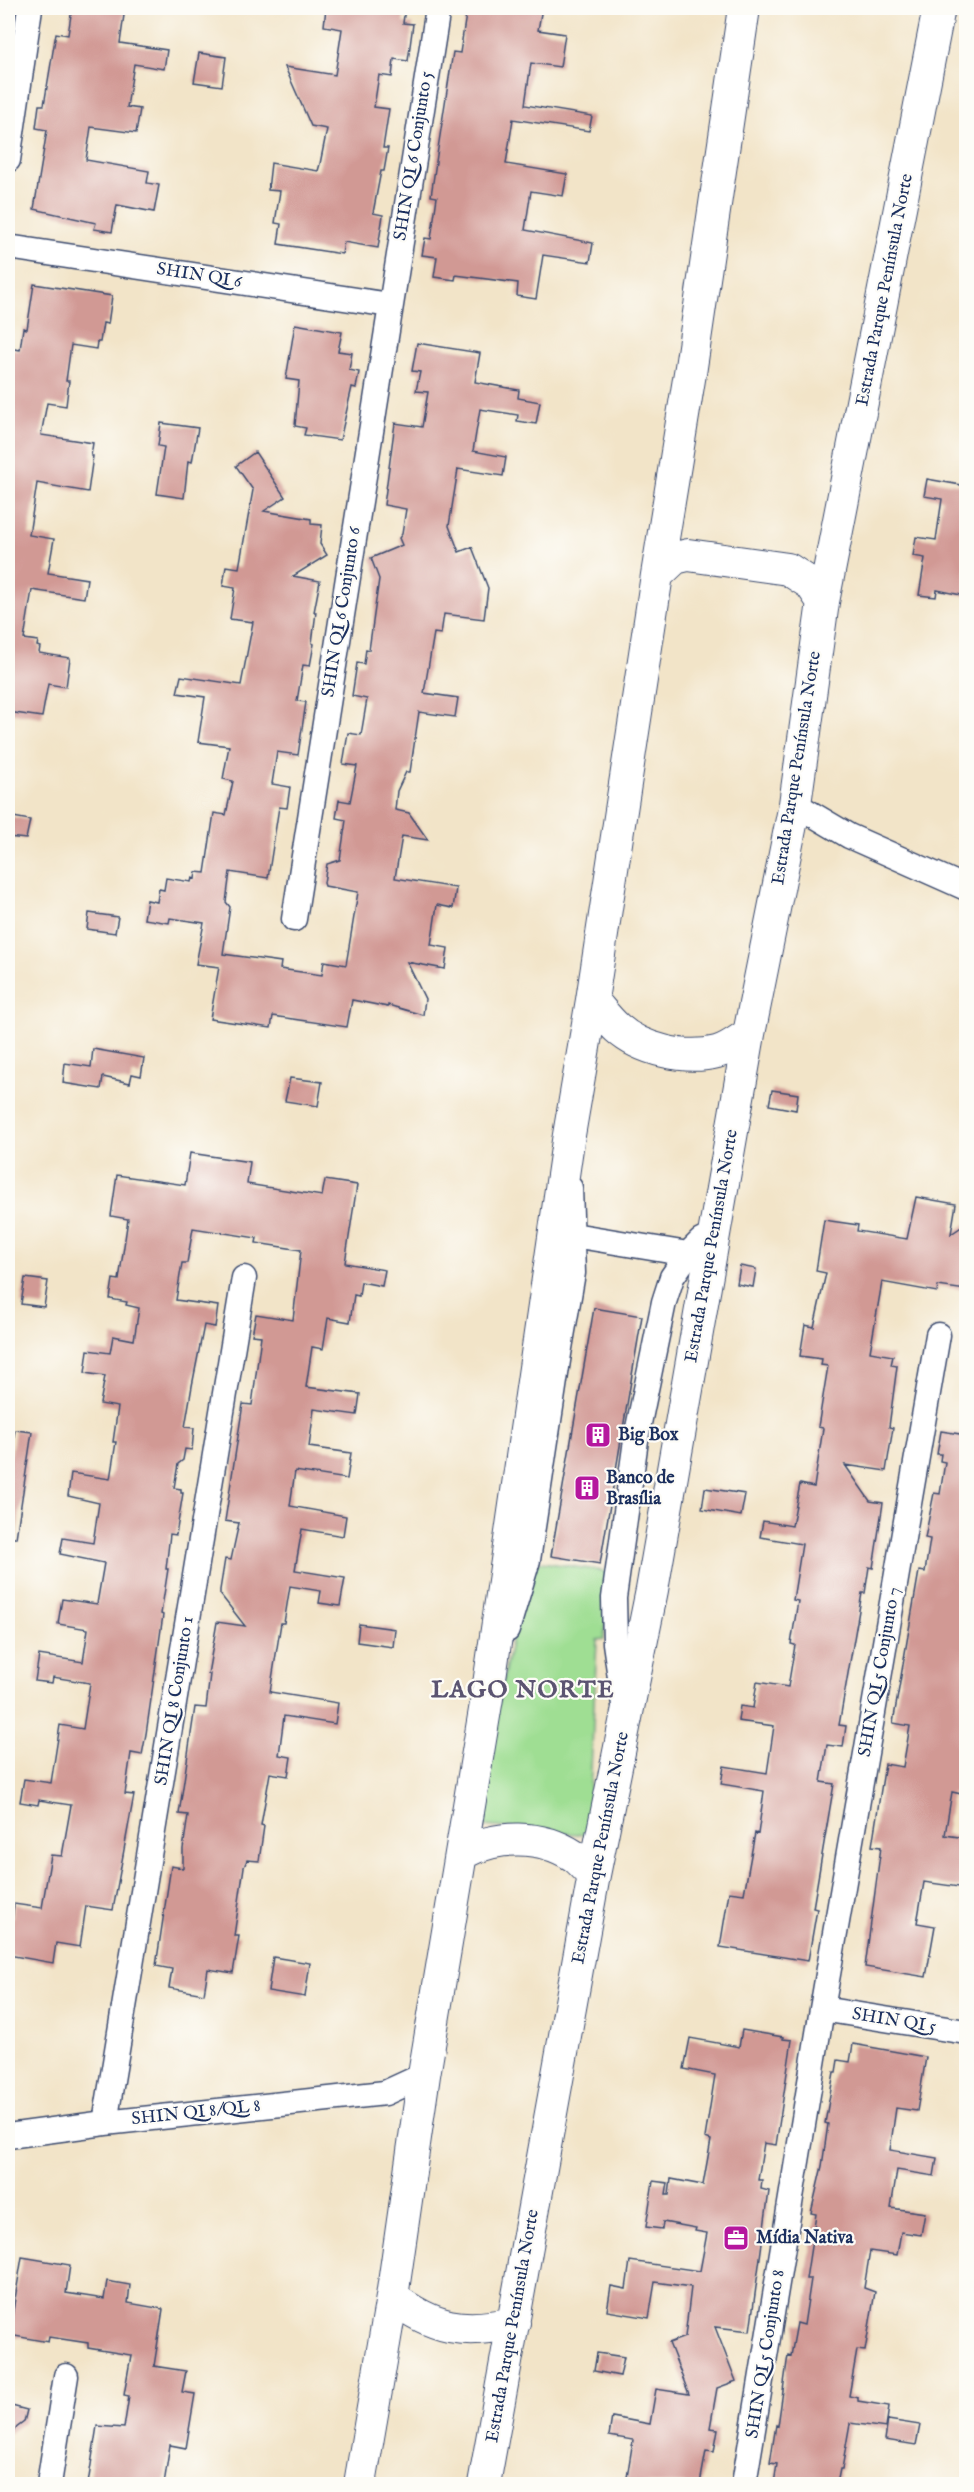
<svg xmlns="http://www.w3.org/2000/svg" width="974" height="2492" font-family="'IM FELL English',serif">
	<rect width="100%" height="100%" fill="#fdfcf7"/>
	<filter id="ink" filterUnits="userSpaceOnUse"><feTurbulence type="fractalNoise" baseFrequency=".0167" numOctaves="2"/><feDisplacementMap in="SourceGraphic" scale="12" xChannelSelector="R" yChannelSelector="G"/><feConvolveMatrix kernelMatrix="1 2 1 2 8 2 1 2 1" color-interpolation-filters="sRGB"/></filter>
	<filter id="wash" filterUnits="userSpaceOnUse"><feTurbulence type="fractalNoise" baseFrequency=".008" numOctaves="4" result="noise"/><feDisplacementMap in="SourceGraphic" scale="24" xChannelSelector="R" yChannelSelector="G"/><feGaussianBlur stdDeviation="1.35" result="paint"/><feColorMatrix in="noise" values="0 0 0 0 0 0 0 0 0 0 0 0 0 0 0 0 0 1.4 0 .05"/><feComposite in="paint" operator="in"/></filter>
	<g filter="url(#wash)">
		<rect width="100%" height="100%" fill="#f2e4c8"/>
		<path fill="#9fde93" stroke="#5d8678" stroke-width="1.5" d="M 528,1560 L 610,1572 L 604,1639 L 597,1640 L 588,1835 L 473,1825 Z"/>
		<g id="blocks">
			<path fill="#d19994" d="M 72,8 L 125,8 L 120,43 L 167,50 L 164,69 L 134,64 L 127,107 L 140,109 L 136,133 L 91,127 L 86,160 L 149,171 L 147,183 L 159,185 L 154,212 L 117,205 L 112,232 L 94,229 L 96,223 L 34,209 L 47,130 L 36,128 L 39,105 L 44,105 L 56,33 L 68,35 Z
				M 326,8 L 405,8 L 403,23 L 413,24 L 408,61 L 394,59 L 392,77 L 379,75 L 374,107 L 389,109 L 383,148 L 388,148 L 384,171 L 381,171 L 373,213 L 383,215 L 378,248 L 344,242 L 342,254 L 278,244 L 281,224 L 275,223 L 280,191 L 268,190 L 271,163 L 318,171 L 320,164 L 327,129 L 311,126 L 285,67 L 335,75 L 342,29 L 324,26 Z
				M 467,8 L 542,8 L 538,30 L 565,34 L 560,67 L 531,63 L 525,105 L 592,116 L 589,131 L 513,119 L 506,164 L 567,174 L 563,196 L 531,191 L 525,230 L 593,243 L 590,262 L 543,255 L 536,299 L 517,296 L 518,283 L 456,275 L 455,280 L 434,277 L 437,257 L 422,255 L 425,238 L 431,239 L 437,197 L 431,196 L 437,155 L 453,52 L 460,53 Z
				M 199,53 L 226,57 L 222,86 L 194,82 Z
				M 34,284 L 112,296 L 108,324 L 103,323 L 100,342 L 97,342 L 96,349 L 71,345 L 66,381 L 69,381 L 66,406 L 47,403 L 41,435 L 93,443 L 91,456 L 93,456 L 88,492 L 37,483 L 29,535 L 54,539 L 48,573 L 87,579 L 84,598 L 32,590 L 24,639 L 38,641 L 37,646 L 40,647 L 39,653 L 70,658 L 66,687 L 48,684 L 42,717 L 8,712 L 8,348 L 20,350 L 23,328 L 27,329 Z
				M 295,324 L 342,332 L 338,351 L 352,353 L 349,370 L 359,372 L 356,388 L 352,387 L 340,440 L 304,435 L 306,428 L 295,426 L 299,381 L 286,379 Z
				M 417,343 L 480,353 L 475,382 L 519,390 L 518,398 L 540,402 L 536,424 L 517,421 L 518,415 L 480,409 L 473,451 L 506,457 L 503,476 L 458,469 L 449,526 L 459,552 L 472,547 L 488,588 L 484,619 L 444,614 L 441,634 L 434,633 L 424,693 L 458,698 L 455,717 L 419,712 L 410,772 L 406,772 L 397,791 L 395,810 L 409,813 L 428,840 L 402,836 L 395,878 L 456,888 L 453,908 L 437,905 L 431,945 L 448,948 L 445,969 L 407,962 L 425,999 L 423,1015 L 388,1005 L 388,1007 L 352,1000 L 347,1027 L 273,1016 L 271,1028 L 210,1019 L 219,967 L 196,964 L 204,923 L 170,918 L 169,923 L 144,919 L 147,900 L 157,902 L 159,889 L 164,890 L 166,878 L 191,882 L 192,878 L 195,879 L 196,872 L 205,873 L 214,813 L 226,815 L 233,781 L 223,779 L 229,746 L 198,742 L 205,697 L 177,693 L 181,676 L 241,685 L 253,622 L 230,619 L 235,588 L 223,586 L 226,566 L 239,568 L 253,490 L 236,466 L 255,452 L 285,497 L 264,511 L 311,519 L 311,524 L 322,525 L 320,544 L 327,555 L 293,576 L 320,581 L 314,612 L 316,612 L 312,643 L 314,644 L 310,666 L 303,665 L 297,701 L 306,702 L 298,755 L 277,752 L 272,784 L 290,787 L 287,808 L 279,807 L 268,878 L 230,872 L 226,902 L 230,907 L 223,954 L 281,962 L 280,969 L 322,975 L 324,961 L 346,965 L 358,892 L 325,886 L 324,883 L 327,864 L 340,860 L 346,820 L 336,818 L 339,800 L 350,802 L 357,766 L 343,764 L 348,733 L 361,735 L 367,699 L 352,696 L 357,663 L 364,664 L 366,649 L 369,650 L 379,579 L 371,558 L 402,545 L 399,538 L 402,534 L 406,509 L 384,505 L 395,423 L 422,427 L 428,392 L 416,391 L 420,372 L 412,371 Z
				M 161,423 L 198,428 L 192,462 L 188,461 L 184,498 L 157,494 L 164,447 L 158,446 Z
				M 927,479 L 966,486 L 966,596 L 937,590 L 936,597 L 919,595 L 925,558 L 913,556 L 916,537 L 936,540 L 942,499 L 924,496 Z
				M 8,816 L 30,820 L 26,839 L 8,837 Z
				M 89,913 L 118,917 L 115,933 L 87,929 Z
				M 93,1049 L 144,1058 L 141,1076 L 132,1074 L 130,1083 L 103,1077 L 101,1089 L 63,1083 L 65,1063 L 91,1067 Z
				M 290,1078 L 322,1082 L 318,1106 L 285,1101 Z
				M 772,1090 L 798,1094 L 796,1110 L 769,1105 Z
				M 190,1153 L 250,1162 L 247,1184 L 322,1196 L 325,1180 L 357,1185 L 345,1263 L 385,1270 L 382,1286 L 361,1282 L 359,1296 L 354,1295 L 350,1322 L 328,1318 L 323,1349 L 312,1347 L 306,1387 L 360,1394 L 357,1415 L 314,1409 L 309,1447 L 351,1453 L 347,1479 L 295,1471 L 290,1506 L 346,1516 L 343,1536 L 302,1529 L 295,1570 L 345,1578 L 340,1606 L 319,1603 L 321,1591 L 290,1586 L 284,1623 L 281,1623 L 270,1692 L 338,1703 L 335,1724 L 284,1716 L 279,1755 L 291,1757 L 288,1776 L 270,1773 L 261,1825 L 264,1826 L 259,1861 L 247,1860 L 244,1867 L 234,1936 L 239,1936 L 233,1973 L 208,1969 L 204,1994 L 169,1988 L 172,1969 L 156,1966 L 171,1866 L 183,1868 L 183,1849 L 188,1815 L 179,1814 L 195,1707 L 206,1708 L 210,1674 L 208,1674 L 217,1622 L 245,1626 L 220,1594 L 220,1590 L 225,1559 L 231,1560 L 239,1523 L 225,1521 L 243,1404 L 252,1405 L 261,1336 L 252,1335 L 256,1314 L 293,1320 L 301,1250 L 256,1243 L 257,1238 L 193,1228 L 187,1263 L 182,1263 L 176,1300 L 218,1306 L 215,1327 L 204,1325 L 192,1386 L 185,1427 L 194,1428 L 192,1450 L 185,1449 L 183,1460 L 178,1464 L 174,1488 L 181,1489 L 181,1493 L 183,1493 L 176,1535 L 170,1534 L 166,1569 L 168,1569 L 161,1614 L 163,1615 L 146,1734 L 142,1755 L 131,1753 L 125,1794 L 134,1795 L 113,1910 L 86,1906 L 80,1947 L 56,1943 L 53,1963 L 8,1955 L 14,1904 L 42,1908 L 51,1855 L 62,1856 L 71,1805 L 39,1800 L 38,1805 L 20,1802 L 24,1779 L 51,1783 L 60,1725 L 83,1729 L 90,1683 L 53,1677 L 52,1683 L 35,1681 L 39,1655 L 83,1662 L 88,1629 L 58,1624 L 62,1599 L 97,1604 L 104,1563 L 60,1554 L 63,1538 L 93,1543 L 99,1503 L 68,1496 L 71,1473 L 110,1479 L 116,1442 L 113,1442 L 118,1407 L 100,1404 L 105,1376 L 85,1373 L 88,1350 L 110,1353 L 113,1336 L 134,1340 L 139,1308 L 126,1305 L 127,1302 L 110,1299 L 113,1279 L 119,1280 L 128,1219 L 111,1216 L 117,1175 L 185,1185 Z
				M 916,1197 L 956,1204 L 951,1234 L 966,1224 L 966,1290 L 938,1286 L 937,1292 L 882,1282 L 870,1352 L 893,1356 L 891,1365 L 897,1366 L 889,1427 L 893,1428 L 886,1471 L 845,1465 L 870,1501 L 883,1503 L 873,1568 L 869,1567 L 865,1593 L 862,1593 L 839,1725 L 846,1726 L 843,1747 L 827,1745 L 821,1782 L 834,1784 L 813,1908 L 817,1909 L 808,1961 L 720,1947 L 729,1892 L 744,1894 L 755,1833 L 758,1834 L 764,1791 L 721,1784 L 724,1766 L 767,1773 L 774,1726 L 738,1721 L 740,1706 L 753,1708 L 757,1682 L 788,1687 L 795,1645 L 791,1644 L 798,1601 L 793,1600 L 802,1544 L 760,1537 L 763,1521 L 792,1526 L 800,1484 L 814,1487 L 823,1428 L 818,1427 L 828,1366 L 821,1365 L 822,1359 L 800,1356 L 805,1325 L 814,1327 L 826,1273 L 816,1271 L 824,1220 L 858,1225 L 857,1231 L 907,1239 Z
				M 740,1266 L 756,1269 L 753,1287 L 737,1284 Z
				M 25,1278 L 48,1281 L 44,1307 L 21,1304 Z
				M 594,1308 L 642,1316 L 600,1564 L 551,1556 Z
				M 15,1430 L 32,1432 L 16,1538 L 8,1538 L 8,1454 L 11,1455 Z
				M 941,1431 L 966,1435 L 966,1795 L 952,1792 L 945,1835 L 966,1838 L 966,1888 L 924,1882 L 917,1923 L 935,1926 L 926,1977 L 865,1967 L 881,1847 L 872,1846 L 885,1764 L 903,1767 L 910,1726 L 893,1723 L 919,1571 L 925,1572 L 930,1539 L 925,1538 L 934,1493 L 940,1494 L 945,1462 L 940,1461 L 941,1454 L 937,1454 Z
				M 705,1488 L 745,1494 L 741,1516 L 702,1509 Z
				M 359,1624 L 395,1629 L 393,1647 L 357,1642 Z
				M 273,1957 L 310,1963 L 305,1997 L 268,1991 Z
				M 742,2030 L 783,2037 L 783,2039 L 792,2040 L 776,2145 L 764,2143 L 758,2180 L 762,2180 L 761,2189 L 769,2191 L 750,2331 L 715,2327 L 736,2381 L 717,2388 L 710,2428 L 718,2429 L 714,2452 L 706,2451 L 700,2484 L 626,2484 L 633,2440 L 609,2436 L 612,2417 L 650,2424 L 656,2389 L 689,2394 L 669,2343 L 685,2337 L 691,2287 L 655,2282 L 649,2318 L 607,2311 L 611,2286 L 626,2289 L 630,2261 L 700,2271 L 707,2233 L 695,2231 L 696,2228 L 663,2222 L 662,2229 L 646,2227 L 653,2181 L 668,2183 L 666,2195 L 669,2195 L 671,2179 L 703,2185 L 711,2140 L 705,2138 L 715,2075 L 684,2069 L 690,2038 L 739,2047 Z
				M 853,2044 L 926,2057 L 917,2111 L 896,2108 L 890,2150 L 937,2158 L 934,2176 L 897,2170 L 891,2208 L 925,2213 L 921,2235 L 901,2232 L 897,2255 L 870,2251 L 864,2288 L 875,2292 L 865,2351 L 857,2350 L 849,2396 L 858,2398 L 858,2401 L 889,2406 L 886,2428 L 850,2423 L 842,2469 L 840,2469 L 837,2484 L 774,2484 L 777,2464 L 770,2463 L 776,2425 L 778,2426 L 788,2355 L 791,2356 L 797,2323 L 804,2325 L 811,2279 L 806,2279 L 816,2214 L 811,2213 L 822,2166 L 828,2124 L 825,2123 L 834,2072 L 836,2072 L 838,2060 L 850,2062 Z
				M 22,2257 L 70,2265 L 66,2293 L 104,2299 L 107,2281 L 130,2285 L 128,2303 L 163,2309 L 154,2366 L 186,2371 L 182,2392 L 195,2394 L 186,2448 L 170,2445 L 164,2484 L 88,2484 L 97,2426 L 124,2428 L 129,2396 L 124,2395 L 131,2355 L 88,2348 L 88,2343 L 49,2337 L 48,2342 L 9,2335 Z
				M 597,2353 L 624,2357 L 620,2376 L 594,2371 Z
				M 8,2405 L 27,2410 L 24,2422 L 8,2434 Z
				M 888,2420 L 920,2425 L 916,2445 L 885,2440 Z"/>
		</g>
	</g>
	<g filter="url(#ink)">
		<use href="#blocks" fill-opacity="0" stroke="#3b4a6e" stroke-width="1.5"/>
		<g fill="none" stroke-linecap="round" stroke-linejoin="round">
			<g stroke="#3b4a6e" stroke-width="27">
				<path id="minor" d="M 8,160 L 30,8
					M 8,247 L 390,305
					M 795,804 L 849,836 L 966,888
					M 294,919 L 438,8
					M 573,1235 L 688,1254
					M 507,1630 L 528,1560 L 559,1354 L 573,1273 L 570,1188
					M 624,1705 L 615,1643 L 614,1598 L 637,1433 L 664,1302 L 672,1277 L 688,1254 L 701,1241 L 715,1234
					M 822,2009 L 966,2032
					M 105,2123 L 244,1278
					M 8,2136 L 105,2123 L 385,2093 L 424,2075
					M 49,2484 L 66,2376
					M 744,2484 L 822,2009 L 938,1335"/>
			</g>
			<g stroke="#3b4a6e" stroke-width="34">
				<path id="major" d="M 657,575 L 675,558 L 688,555 L 788,569 L 811,584 L 823,602
					M 592,1000 C 600,1009 608,1020 617,1028 C 641,1050 686,1060 717,1052 C 729,1049 739,1040 749,1034
					M 463,1853 C 496,1835 541,1834 574,1856 C 581,1861 587,1869 594,1875
					M 392,2297 C 434,2329 463,2334 514,2323
					M 360,2484 L 392,2297 L 424,2075 L 487,1698 L 568,1141 L 592,1000 L 657,575 L 691,367 L 744,8
					M 484,2484 L 594,1875 L 652,1590 L 749,1034 L 795,804 L 823,602 L 939,8"/>
			</g>
			<use href="#minor" stroke="#fff" stroke-width="24"/>
			<use href="#major" stroke="#fff" stroke-width="32"/>
		</g>
	</g>
	<defs>
		<g id="building-square" transform="scale(1.35)"><rect x="-9" y="-9" width="18" height="18" rx="4" fill="#b5179e" stroke="#fdfcf7"/><path d="M-4-6H4V6H1V3H-1V6H-4ZM-2.5-4.3h1.7v1.8h-1.7ZM.8-4.3h1.7v1.8H.8ZM-2.5-1h1.7V.8h-1.7ZM.8-1h1.7V.8H.8Z" fill="#fff"/></g>
		<g id="office-square" transform="scale(1.35)"><rect x="-9" y="-9" width="18" height="18" rx="4" fill="#b5179e" stroke="#fdfcf7"/><path d="M-6-3h4V-5.5h4V-3h4V5H-6ZM-1-4.5V-3h2v-1.5ZM-6 0V1H6V0Z" fill="#fff"/></g>
	</defs>
	<g fill-rule="evenodd">
		<use href="#building-square" x="598" y="1435"/>
		<use href="#building-square" x="587" y="1488"/>
		<use href="#office-square" x="736" y="2238"/>
	</g>
	<g text-anchor="middle" dominant-baseline="central" stroke-width="4.5" stroke-linejoin="round" paint-order="stroke">
		<g font-size="18" fill="#1b2f5e" stroke="#fdfcf7">
			<text transform="translate(414 156) rotate(-81)">SHIN QI 6 Conjunto 5</text>
			<text transform="translate(199 276) rotate(9)">SHIN QI 6</text>
			<text transform="translate(885 290) rotate(-79)">Estrada Parque Península Norte</text>
			<text transform="translate(342 612) rotate(-81)">SHIN QI 6 Conjunto 6</text>
			<text transform="translate(797 768) rotate(-81)">Estrada Parque Península Norte</text>
			<text transform="translate(712 1246) rotate(-80)">Estrada Parque Península Norte</text>
			<text transform="translate(880 1672) rotate(-80)">SHIN QI 5 Conjunto 7</text>
			<text transform="translate(175 1701) rotate(-81)">SHIN QI 8 Conjunto 1</text>
			<text transform="translate(601 1848) rotate(-79)">Estrada Parque Península Norte</text>
			<text transform="translate(894 2021) rotate(9)">SHIN QI 5</text>
			<text transform="translate(196 2113) rotate(-6)">SHIN QI 8/QL 8</text>
			<text transform="translate(513 2326) rotate(-80)">Estrada Parque Península Norte</text>
			<text transform="translate(766 2354) rotate(-81)">SHIN QI 5 Conjunto 8</text>
		</g>
		<g font-size="18" font-weight="bold" fill="#1b2f5e" stroke="#fdfcf7" text-anchor="start">
			<text x="618" y="1435">Big Box</text>
			<text x="606" y="1478">Banco de<tspan x="606" dy="21">Brasília</tspan></text>
			<text x="756" y="2238">Mídia Nativa</text>
		</g>
		<g font-size="24" font-weight="bold" letter-spacing="1.5" fill="#5b5471" stroke="#fdfcf7">
			<text x="523" y="1690">LAGO NORTE</text>
		</g>
	</g>
	<rect width="974" height="2492" fill="none" stroke="#fdfcf7" stroke-width="30"/>
</svg>
